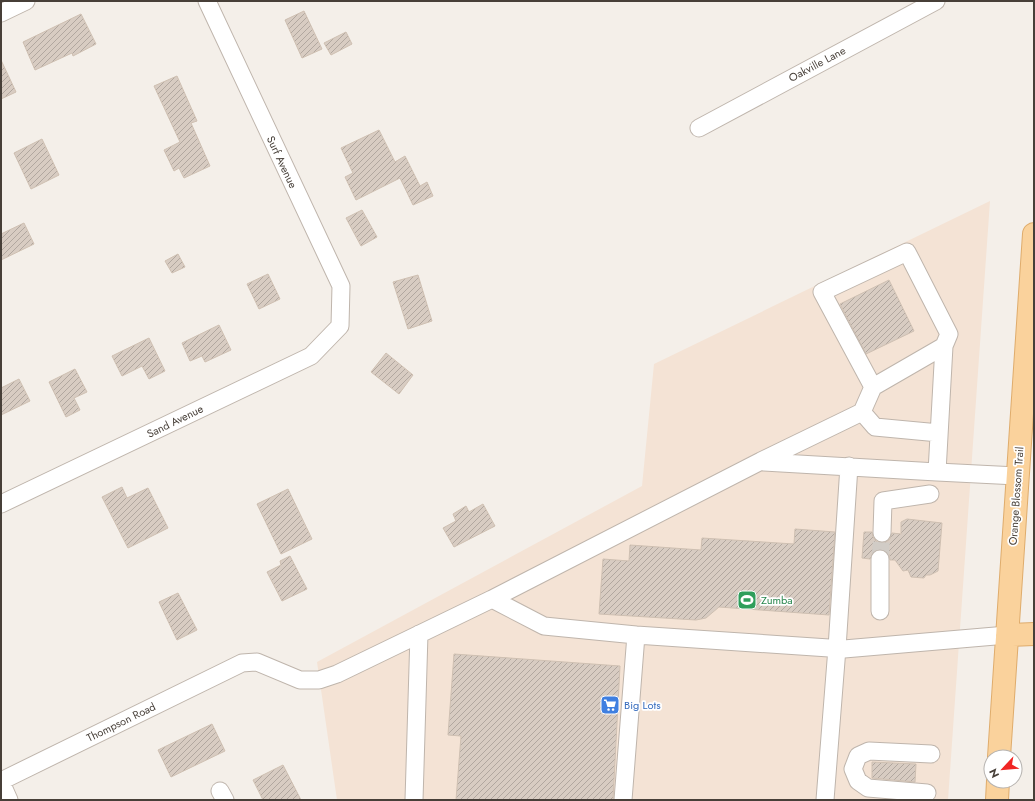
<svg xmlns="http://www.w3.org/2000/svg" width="1035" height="801" font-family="Jost,sans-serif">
	<defs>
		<pattern id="building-hatch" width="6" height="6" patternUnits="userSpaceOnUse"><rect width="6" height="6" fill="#d8ccc2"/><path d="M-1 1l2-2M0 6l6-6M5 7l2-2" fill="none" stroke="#b1a79f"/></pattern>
	</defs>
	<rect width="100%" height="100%" fill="#f4efe9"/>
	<path fill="#f4e3d5" d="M 990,201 L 948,800 L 337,800 L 317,662 L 642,486 L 654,364 Z"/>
	<path fill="url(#building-hatch)" stroke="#cfc0b2" d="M 304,11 L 322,49 L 302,58 L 285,20 Z
		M 81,14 L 96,44 L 73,56 L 72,53 L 35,70 L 23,42 Z
		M 346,32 L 352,44 L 331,55 L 324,43 Z
		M 1,60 L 16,92 L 1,99 Z
		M 177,76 L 197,121 L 191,123 L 210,166 L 184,178 L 179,168 L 174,171 L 164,150 L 180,142 L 154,86 Z
		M 379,130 L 395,162 L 405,156 L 420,186 L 427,182 L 433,196 L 413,205 L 400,178 L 356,200 L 345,177 L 353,173 L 341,148 Z
		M 42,139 L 59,175 L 31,189 L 14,153 Z
		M 362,210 L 377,237 L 361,246 L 346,218 Z
		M 24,223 L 34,244 L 1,260 L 1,234 Z
		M 178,254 L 185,267 L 172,273 L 165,261 Z
		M 268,274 L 280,299 L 259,309 L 247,284 Z
		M 418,275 L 432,321 L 408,329 L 393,282 Z
		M 889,280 L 914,331 L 866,354 L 840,304 Z
		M 219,325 L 231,350 L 205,362 L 202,356 L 190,361 L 182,343 Z
		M 149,338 L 165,371 L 149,379 L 142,366 L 122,376 L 112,356 Z
		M 386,353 L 413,375 L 399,394 L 371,372 Z
		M 75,369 L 87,392 L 74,398 L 80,410 L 66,417 L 49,382 Z
		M 19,379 L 30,401 L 1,415 L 1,388 Z
		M 122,487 L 127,498 L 148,488 L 168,528 L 128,548 L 102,497 Z
		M 288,489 L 312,539 L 281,554 L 257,504 Z
		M 483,504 L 495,526 L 454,547 L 443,528 L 456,521 L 453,514 L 466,506 L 469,512 Z
		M 907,519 L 942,523 L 938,571 L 930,575 L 926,575 L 924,578 L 911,577 L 908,570 L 903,571 L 895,560 L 890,560 L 889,554 L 885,550 L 875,550 L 870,559 L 862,558 L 864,532 L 872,532 L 873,537 L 877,542 L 886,542 L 890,539 L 892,533 L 901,534 L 901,522 Z
		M 795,529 L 835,532 L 829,615 L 719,607 L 706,618 L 696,620 L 599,614 L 603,559 L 629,561 L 630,545 L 701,550 L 702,538 L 794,544 Z
		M 290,556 L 307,589 L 282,601 L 267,572 L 281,565 L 280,561 Z
		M 178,593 L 197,630 L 177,640 L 159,602 Z
		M 454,654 L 620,666 L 613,800 L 456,800 L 461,736 L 448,735 Z
		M 212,724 L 225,751 L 171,777 L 158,750 Z
		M 872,762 L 916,764 L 915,782 L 872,778 Z
		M 283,765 L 301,800 L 263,800 L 253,780 Z"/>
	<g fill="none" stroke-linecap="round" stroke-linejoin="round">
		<path stroke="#d1ccc6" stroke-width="17" stroke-dasharray="17 8" stroke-linecap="butt" d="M 880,559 L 882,533"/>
		<g stroke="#bfb5ac" stroke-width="19">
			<path id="minor" d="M 1,13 L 26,1
				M 699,128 L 936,1
				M 873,387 L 822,292 L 907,252 L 949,334 L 944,346 L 937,472 L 1017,476
				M 862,412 L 875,427 L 939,433
				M 764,462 L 937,472
				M 1,504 L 311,356 L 340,326 L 341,286 L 207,1
				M 882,533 L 883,501 L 930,494
				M 492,599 L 544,626 L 636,635
				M 880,611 L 880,559
				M 1,781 L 242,663 L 257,662 L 300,680 L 319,680 L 337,674 L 492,599 L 761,461 L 862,412 L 873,387 L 944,346
				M 1,782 L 9,800
				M 220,791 L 225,800
				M 927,793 L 868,788 L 858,781 L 853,769 L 858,756 L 869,751 L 931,754
				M 414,800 L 419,634
				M 623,800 L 636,635 L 844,649 L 1007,635
				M 825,800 L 837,648 L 849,466"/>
		</g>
		<g stroke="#dfac6c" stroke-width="24">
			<path id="major" d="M 1007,635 L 1034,634
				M 999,757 L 1034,234
				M 997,800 L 998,781"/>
		</g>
		<use href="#minor" stroke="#fff" stroke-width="17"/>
		<use href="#major" stroke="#fad29c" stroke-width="22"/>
	</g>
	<defs>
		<g id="stadium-square" transform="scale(1)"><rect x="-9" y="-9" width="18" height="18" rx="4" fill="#2e9e5b" stroke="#fff"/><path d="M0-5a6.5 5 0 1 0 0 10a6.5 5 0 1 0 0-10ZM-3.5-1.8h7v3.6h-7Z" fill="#fff"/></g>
		<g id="supermarket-square" transform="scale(1)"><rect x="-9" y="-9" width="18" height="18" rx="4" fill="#3f7fe0" stroke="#fff"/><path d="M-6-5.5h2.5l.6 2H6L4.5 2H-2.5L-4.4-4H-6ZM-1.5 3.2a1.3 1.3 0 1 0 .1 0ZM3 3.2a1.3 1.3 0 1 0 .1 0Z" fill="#fff"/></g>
	</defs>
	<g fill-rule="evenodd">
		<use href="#stadium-square" x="747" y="600"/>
		<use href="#supermarket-square" x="610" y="705"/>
	</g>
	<g text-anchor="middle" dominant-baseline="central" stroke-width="3.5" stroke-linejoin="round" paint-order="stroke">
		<g font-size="11" fill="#473f38" stroke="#fff">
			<text transform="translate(817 64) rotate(-28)">Oakville Lane</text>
			<text transform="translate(282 162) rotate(65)">Surf Avenue</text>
			<text transform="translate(175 421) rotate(-26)">Sand Avenue</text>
			<text transform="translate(1016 496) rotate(-86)">Orange Blossom Trail</text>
			<text transform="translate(121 722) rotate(-26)">Thompson Road</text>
		</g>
		<g font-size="11" fill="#27864d" stroke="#fff" text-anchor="start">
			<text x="761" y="600">Zumba</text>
		</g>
		<g font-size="11" fill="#366cbe" stroke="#fff" text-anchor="start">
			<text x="624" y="705">Big Lots</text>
		</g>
	</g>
	<rect width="1035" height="801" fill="none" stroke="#473f38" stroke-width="4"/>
	<g transform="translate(1003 769) rotate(244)"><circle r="19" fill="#ffffff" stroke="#b5b2af"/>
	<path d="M0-3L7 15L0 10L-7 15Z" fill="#f02624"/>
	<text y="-6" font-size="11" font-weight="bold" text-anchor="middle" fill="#473f38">N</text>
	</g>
</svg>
